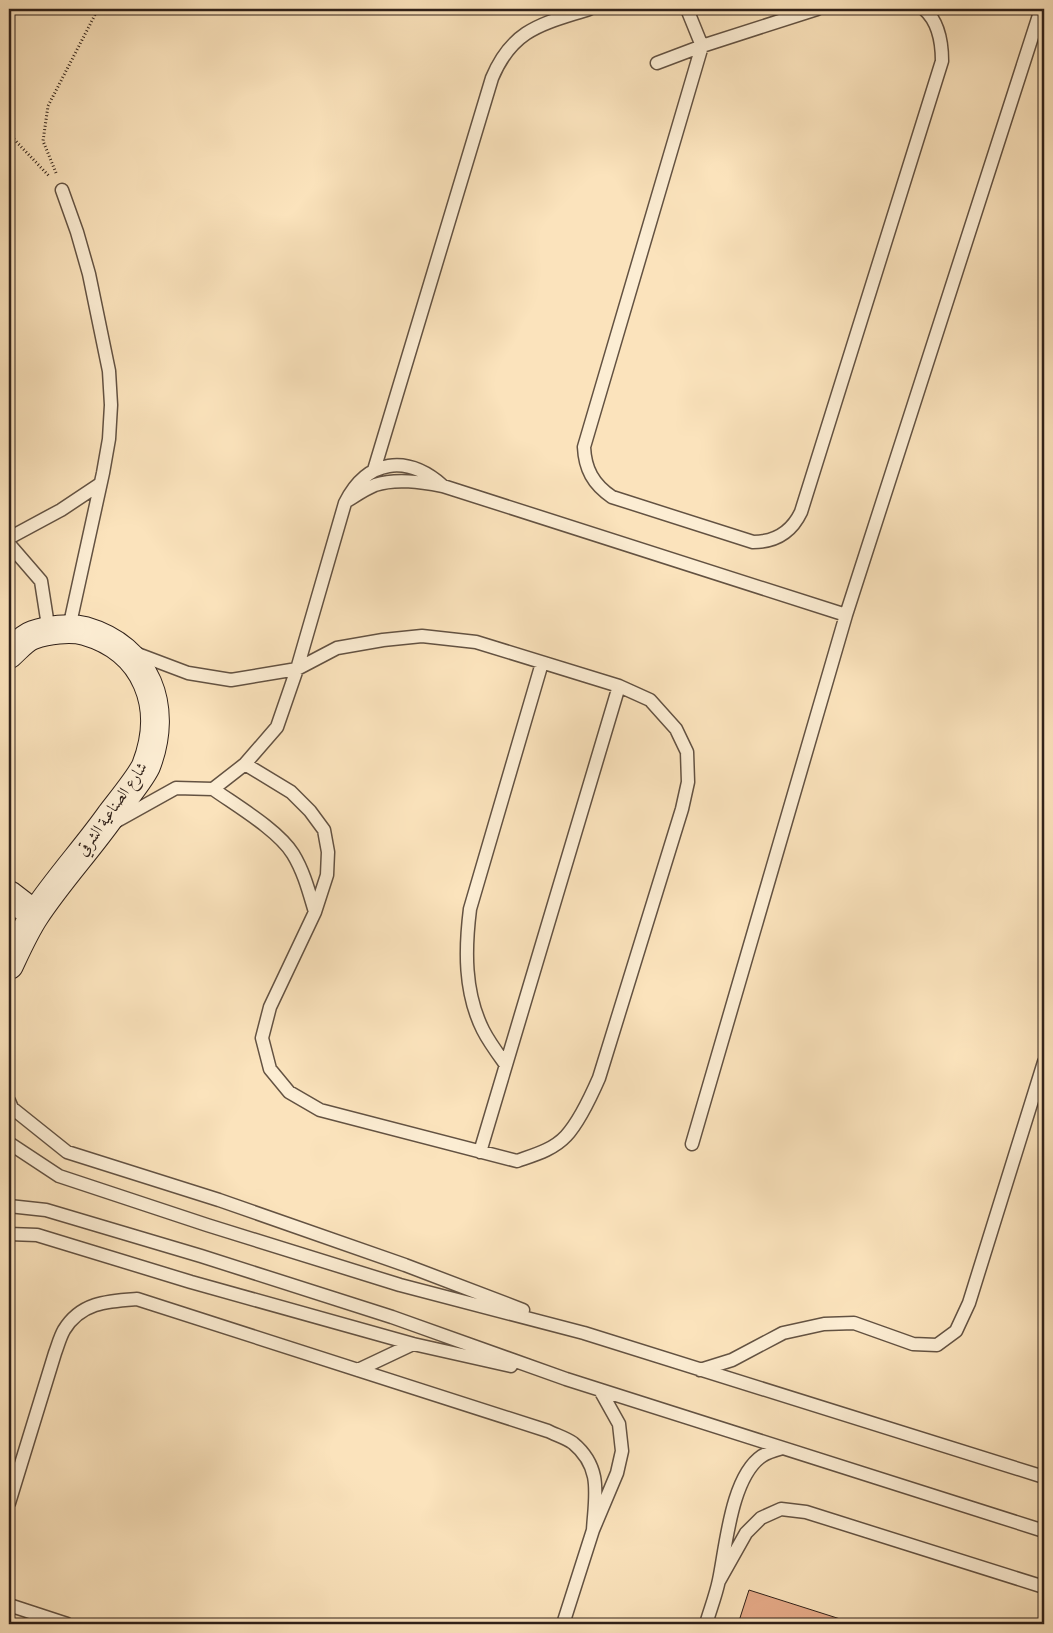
<svg xmlns="http://www.w3.org/2000/svg" width="1053" height="1633" font-family="'IM FELL Double Pica',Amiri,serif">
	<rect width="100%" height="100%" fill="#fbe3bc"/>
	<filter id="stains"><feTurbulence type="fractalNoise" baseFrequency=".004" numOctaves="4"/><feColorMatrix values="0 0 0 0 .2 0 0 0 0 .09 0 0 0 0 .02 0 0 0 .5 -.17"/></filter>
	<radialGradient id="worn" r=".72"><stop offset=".6" stop-color="#630" stop-opacity="0"/><stop offset="1" stop-color="#630" stop-opacity=".3"/></radialGradient>
	<path fill="#e6ab89" stroke="#302119" d="M 749,1590 L 856,1624 L 738,1624 Z"/>
	<g fill="none" stroke-linecap="round" stroke-linejoin="round">
		<g stroke="#635242" stroke-width="15">
			<path id="lane" d="M 817,9 L 702,46 L 584,447 C 585,469 593,484 612,497 L 753,542 C 775,542 791,533 801,512 L 942,61 C 942,42 939,22 924,9
				M 657,63 L 702,46 L 687,9
				M 62,190 L 77,232 L 89,274 L 109,371 L 111,405 L 109,439 L 103,473 L 69,628
				M 374,470 L 492,78 C 513,28 543,24 589,9
				M 347,501 C 355,496 365,489 375,485 C 396,478 421,482 443,486 L 846,615
				M 9,538 L 61,510 L 100,484
				M 9,544 L 41,581 L 49,632
				M 135,653 L 188,673 L 231,680 L 297,669 L 337,648 L 383,640 L 422,636 L 476,642 L 619,686 L 650,700 L 676,729 L 687,752 L 688,782 L 682,809 L 599,1078 C 592,1094 578,1123 566,1136 C 553,1150 534,1155 517,1161 L 320,1110 L 289,1092 L 270,1069 L 262,1038 L 270,1007 L 315,912 C 309,892 304,872 293,854 C 278,830 237,806 213,789
				M 245,764 L 291,792 L 310,811 L 324,830 L 328,852 L 327,875 L 315,912
				M 115,822 L 176,788 L 213,789 L 245,764 L 277,727 L 297,669 L 345,503 C 367,459 407,454 443,486
				M 506,1065 C 498,1054 489,1042 483,1030 C 464,992 465,949 470,909 L 542,663
				M 9,1101 L 12,1108 L 67,1152 L 219,1200 L 405,1265 L 523,1310
				M 9,1143 L 59,1176 L 207,1225 L 400,1285 L 584,1333 L 1044,1477
				M 692,1144 L 846,615 L 1041,9
				M 480,1152 L 619,686
				M 9,1206 L 46,1210 L 201,1256 L 392,1317 L 566,1379 L 1044,1531
				M 9,1234 L 37,1235 L 191,1282 L 413,1344 L 511,1366
				M 358,1370 L 413,1344
				M 700,1370 L 732,1360 L 783,1333 L 824,1324 L 854,1323 L 913,1344 L 937,1345 L 956,1331 L 969,1303 L 1044,1062
				M 9,1503 L 55,1353 C 58,1345 60,1337 64,1330 C 81,1302 108,1301 137,1299 L 548,1431 C 556,1435 566,1438 573,1443 C 603,1468 595,1496 593,1530
				M 719,1581 L 746,1533 L 761,1518 L 781,1509 L 806,1512 L 1044,1587
				M 9,1605 L 67,1624
				M 563,1624 L 593,1530 L 617,1473 L 622,1451 L 619,1424 L 600,1390
				M 706,1624 C 710,1610 716,1595 719,1580 C 726,1547 731,1477 762,1456 C 768,1452 776,1450 783,1448"/>
		</g>
		<g stroke="#302119" stroke-width="30">
			<path id="secondary" d="M 9,654 C 16,648 24,638 33,635 C 47,630 70,627 85,631 C 147,649 169,707 146,766 C 140,779 120,803 111,815 C 87,849 58,880 35,915 C 25,930 17,948 9,965
				M 9,895 L 35,915"/>
		</g>
		<path stroke="#302119" stroke-width="3" stroke-dasharray="1 2.5" stroke-linecap="butt" d="M 9,134 L 50,177
			M 56,173 L 43,141 L 48,106 L 98,9"/>
		<use href="#lane" stroke="#fcedd3" stroke-width="12"/>
		<use href="#secondary" stroke="#fcedd3" stroke-width="28"/>
	</g>
	<g text-anchor="middle" dominant-baseline="central" stroke-width="4" stroke-linejoin="round" paint-order="stroke">
		<g font-size="16" fill="#302119" stroke="#fcedd3">
			<text transform="translate(112 809) rotate(-55)">شارع الصناعية الشرقي</text>
		</g>
	</g>
	<rect width="1053" height="1633" fill="none" stroke="#fbe3bc" stroke-width="30"/>
	<rect x="10" y="10" width="1033" height="1613" fill="none" stroke="#302119" stroke-width="2.5"/>
	<rect x="15" y="15" width="1023" height="1603" fill="none" stroke="#302119"/>
	<rect width="100%" height="100%" filter="url(#stains)"/>
	<rect width="100%" height="100%" fill="url(#worn)"/>
</svg>
